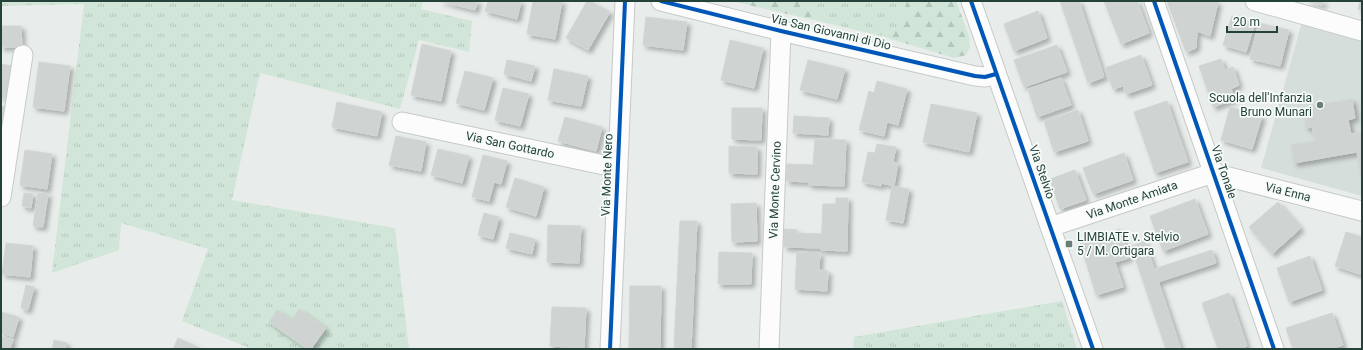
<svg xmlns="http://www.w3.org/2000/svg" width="1363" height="350" font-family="Roboto,sans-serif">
	<defs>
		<pattern id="grass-tufts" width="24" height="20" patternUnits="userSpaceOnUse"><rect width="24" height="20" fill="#d1e6d8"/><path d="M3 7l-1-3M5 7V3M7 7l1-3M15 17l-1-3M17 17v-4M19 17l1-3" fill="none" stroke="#b3c6ba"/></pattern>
		<pattern id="forest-firs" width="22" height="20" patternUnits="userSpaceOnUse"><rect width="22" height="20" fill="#d1e6d8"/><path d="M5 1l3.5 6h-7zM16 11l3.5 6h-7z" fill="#b3c6ba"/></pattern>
		<filter id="shadow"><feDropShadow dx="3.5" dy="3.5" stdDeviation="2" flood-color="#0004"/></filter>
	</defs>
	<rect width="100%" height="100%" fill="#e8edeb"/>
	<path fill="#d6dedb" d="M 1302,22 L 1362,41 L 1362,196 L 1261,168 Z"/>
	<path fill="url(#grass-tufts)" d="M 1,1 L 423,1 L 421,9 L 472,21 L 469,52 L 419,40 L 400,109 L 260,73 L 232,200 L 395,228 L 409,349 L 252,349 L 182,321 L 208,249 L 121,223 L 119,250 L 52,273 L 84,4 L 1,6 Z
		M 801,1 L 907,1 L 899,25 L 881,36 L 818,21 Z
		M 1062,301 L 1077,349 L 853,349 L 854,337 Z"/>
	<path fill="url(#forest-firs)" d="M 731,1 L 801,1 L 818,21 Z
		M 907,1 L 956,1 L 969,36 L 970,47 L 966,55 L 954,58 L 881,36 L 899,25 Z"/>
	<path fill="#cfd4d2" stroke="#d1d6d4" filter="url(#shadow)" d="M 440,1 L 478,1 L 475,10 Z
		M 488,1 L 521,1 L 517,19 L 485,11 Z
		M 533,1 L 562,1 L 555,39 L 527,34 Z
		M 587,1 L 590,1 L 610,12 L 588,50 L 566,38 Z
		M 1060,1 L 1079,1 L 1104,77 L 1088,83 Z
		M 1104,1 L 1137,1 L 1149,33 L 1121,44 Z
		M 1167,1 L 1212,1 L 1218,2 L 1210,36 L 1197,31 L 1196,48 L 1186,52 Z
		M 1306,1 L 1324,1 L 1322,5 Z
		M 1360,1 L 1362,1 L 1362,11 L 1358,9 Z
		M 1038,11 L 1047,38 L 1014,51 L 1004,24 Z
		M 1232,16 L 1255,23 L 1246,52 L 1223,45 Z
		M 646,17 L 687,22 L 683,50 L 643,45 Z
		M 1259,23 L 1289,30 L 1280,66 L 1250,59 Z
		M 1,26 L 21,26 L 22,47 L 1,47 Z
		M 730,40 L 763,48 L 754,88 L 721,80 Z
		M 422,44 L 451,51 L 441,101 L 411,95 Z
		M 1057,45 L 1067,72 L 1024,87 L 1014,60 Z
		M 1141,55 L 1152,85 L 1126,94 L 1123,86 L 1113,89 L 1105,68 Z
		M 1221,59 L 1225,70 L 1233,67 L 1239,85 L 1231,89 L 1235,99 L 1213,107 L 1199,66 Z
		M 507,60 L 535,66 L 531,81 L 504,74 Z
		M 808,60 L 845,69 L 837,99 L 800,90 Z
		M 39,62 L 70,66 L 64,111 L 33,107 Z
		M 1,64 L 12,66 L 7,98 L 1,97 Z
		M 554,69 L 588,76 L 581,106 L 548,100 Z
		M 465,71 L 493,78 L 484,110 L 456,103 Z
		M 1061,78 L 1071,105 L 1037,117 L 1028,89 Z
		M 877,81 L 907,89 L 898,125 L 887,122 L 884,136 L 859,130 L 869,91 L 874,93 Z
		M 503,88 L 529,94 L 520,126 L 495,120 Z
		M 1352,99 L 1355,118 L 1348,120 L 1351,134 L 1362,132 L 1362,180 L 1357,152 L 1294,163 L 1291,145 L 1315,141 L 1312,127 L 1306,128 L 1303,108 Z
		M 1167,101 L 1188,162 L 1155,173 L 1134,112 Z
		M 337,102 L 382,112 L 377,136 L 332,127 Z
		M 931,104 L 977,113 L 969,152 L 923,142 Z
		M 1,106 L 9,107 L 6,130 L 1,129 Z
		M 1230,107 L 1262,116 L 1252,149 L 1221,140 Z
		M 732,108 L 762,108 L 761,140 L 732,139 Z
		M 1078,110 L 1088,141 L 1054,152 L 1044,121 Z
		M 794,116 L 829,118 L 828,135 L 793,133 Z
		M 565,117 L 602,127 L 596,151 L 558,141 Z
		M 396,136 L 426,142 L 421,171 L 389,165 Z
		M 815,139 L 846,140 L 844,186 L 809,185 L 809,182 L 786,181 L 787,164 L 813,165 Z
		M 877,144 L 896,147 L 893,162 L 898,163 L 894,186 L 881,183 L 881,186 L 862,182 L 868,152 L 875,153 Z
		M 729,146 L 757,147 L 757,174 L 729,173 Z
		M 438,149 L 469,156 L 462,183 L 431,175 Z
		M 25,150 L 52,154 L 47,189 L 20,185 Z
		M 1124,153 L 1133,180 L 1093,194 L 1083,168 Z
		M 483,155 L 507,161 L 501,184 L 494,182 L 489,201 L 472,197 Z
		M 1075,170 L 1086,200 L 1060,209 L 1050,179 Z
		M 515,178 L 544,187 L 536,216 L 506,207 Z
		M 892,186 L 909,189 L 903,223 L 886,220 Z
		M 24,193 L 33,194 L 31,208 L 22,206 Z
		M 38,193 L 48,194 L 43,227 L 33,226 Z
		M 836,198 L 848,198 L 847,251 L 821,250 L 823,204 L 836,204 Z
		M 1195,199 L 1208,234 L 1163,251 L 1150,216 Z
		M 1278,202 L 1301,228 L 1272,254 L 1249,227 Z
		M 756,203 L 757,241 L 732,242 L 731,204 Z
		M 484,213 L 499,217 L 493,239 L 478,235 Z
		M 680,221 L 697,221 L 691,349 L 674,349 Z
		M 548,225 L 581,226 L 579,263 L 547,262 Z
		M 784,229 L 797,230 L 797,233 L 822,234 L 822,248 L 784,247 Z
		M 1120,229 L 1129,258 L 1115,262 L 1123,287 L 1096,295 L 1080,242 Z
		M 1346,232 L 1362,237 L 1362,275 L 1335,266 Z
		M 510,233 L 535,239 L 532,254 L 506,248 Z
		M 1145,241 L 1154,269 L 1181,349 L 1166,349 L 1131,246 Z
		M 6,243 L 33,246 L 30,277 L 2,274 Z
		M 1212,250 L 1216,263 L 1158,282 L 1154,269 Z
		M 719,252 L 752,253 L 751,284 L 718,284 Z
		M 797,252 L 820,253 L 819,270 L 828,271 L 827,291 L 795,289 Z
		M 1310,256 L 1322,290 L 1289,302 L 1277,268 Z
		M 26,285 L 34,287 L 28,310 L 21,308 Z
		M 630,286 L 661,286 L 660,349 L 629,348 Z
		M 1229,293 L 1247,346 L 1239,349 L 1218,349 L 1202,303 Z
		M 552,307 L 586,308 L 584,348 L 550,346 Z
		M 299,309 L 326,328 L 311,349 L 307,349 L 269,322 L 277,310 L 292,320 Z
		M 1,312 L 19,317 L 13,337 L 1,333 Z
		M 1332,313 L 1343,345 L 1331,349 L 1293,349 L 1286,328 Z
		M 1,336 L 13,339 L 10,349 L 1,349 Z
		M 178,338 L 202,349 L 173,349 Z
		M 54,340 L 67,343 L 65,349 L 52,349 Z"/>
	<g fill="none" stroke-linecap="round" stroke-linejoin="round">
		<g stroke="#c5cac8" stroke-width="21">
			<path id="minor" d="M 661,1 L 781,31 L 975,76 L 985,77 L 996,74
				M 971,1 L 1093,349
				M 1154,1 L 1274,349
				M 1255,1 L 1362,31
				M 402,122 L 618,168
				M 1,197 L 23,55
				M 1050,227 L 1213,173 L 1362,211
				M 610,349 L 625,1
				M 769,349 L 781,31"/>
		</g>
		<use href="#minor" stroke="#fcfcfc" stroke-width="19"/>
		<g stroke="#f7fbf9" stroke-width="6">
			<path id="cycleway" d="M 661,1 L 781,31 L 975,76 L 985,77 L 996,74
				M 971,1 L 1093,349
				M 1154,1 L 1274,349
				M 610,349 L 625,1"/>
		</g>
		<use href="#cycleway" stroke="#0057b8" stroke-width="4"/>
	</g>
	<g fill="#697e78" stroke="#f7fbf9" stroke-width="1.5">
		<circle cx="1320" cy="105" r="4"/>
		<rect x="1065" y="240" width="8" height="8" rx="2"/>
	</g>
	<g text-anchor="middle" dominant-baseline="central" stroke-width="3.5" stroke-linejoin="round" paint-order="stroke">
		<g font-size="12" fill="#24423a" stroke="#f7fbf9">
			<text transform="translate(831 32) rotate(13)">Via San Giovanni di Dio</text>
			<text transform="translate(510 145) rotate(12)">Via San Gottardo</text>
			<text transform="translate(1042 172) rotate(71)">Via Stelvio</text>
			<text transform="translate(1224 172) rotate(71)">Via Tonale</text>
			<text transform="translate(607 175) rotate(-88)">Via Monte Nero</text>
			<text transform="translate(775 190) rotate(-88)">Via Monte Cervino</text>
			<text transform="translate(1288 192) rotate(14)">Via Enna</text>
			<text transform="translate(1132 200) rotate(-19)">Via Monte Amiata</text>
		</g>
		<g font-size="12" fill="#24423a" stroke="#f7fbf9" text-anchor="end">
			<text x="1312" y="98">Scuola dell'Infanzia<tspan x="1312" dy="14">Bruno Munari</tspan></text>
			<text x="1077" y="237" text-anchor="start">LIMBIATE v. Stelvio<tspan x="1077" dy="14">5 / M. Ortigara</tspan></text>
		</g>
	</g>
	<rect width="1363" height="350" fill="none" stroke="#24423a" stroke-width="4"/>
	<path d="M1227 26v6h50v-6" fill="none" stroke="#24423a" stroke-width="2"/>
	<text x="1233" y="26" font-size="12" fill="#24423a" stroke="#f7fbf9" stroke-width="3" paint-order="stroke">20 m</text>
</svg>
